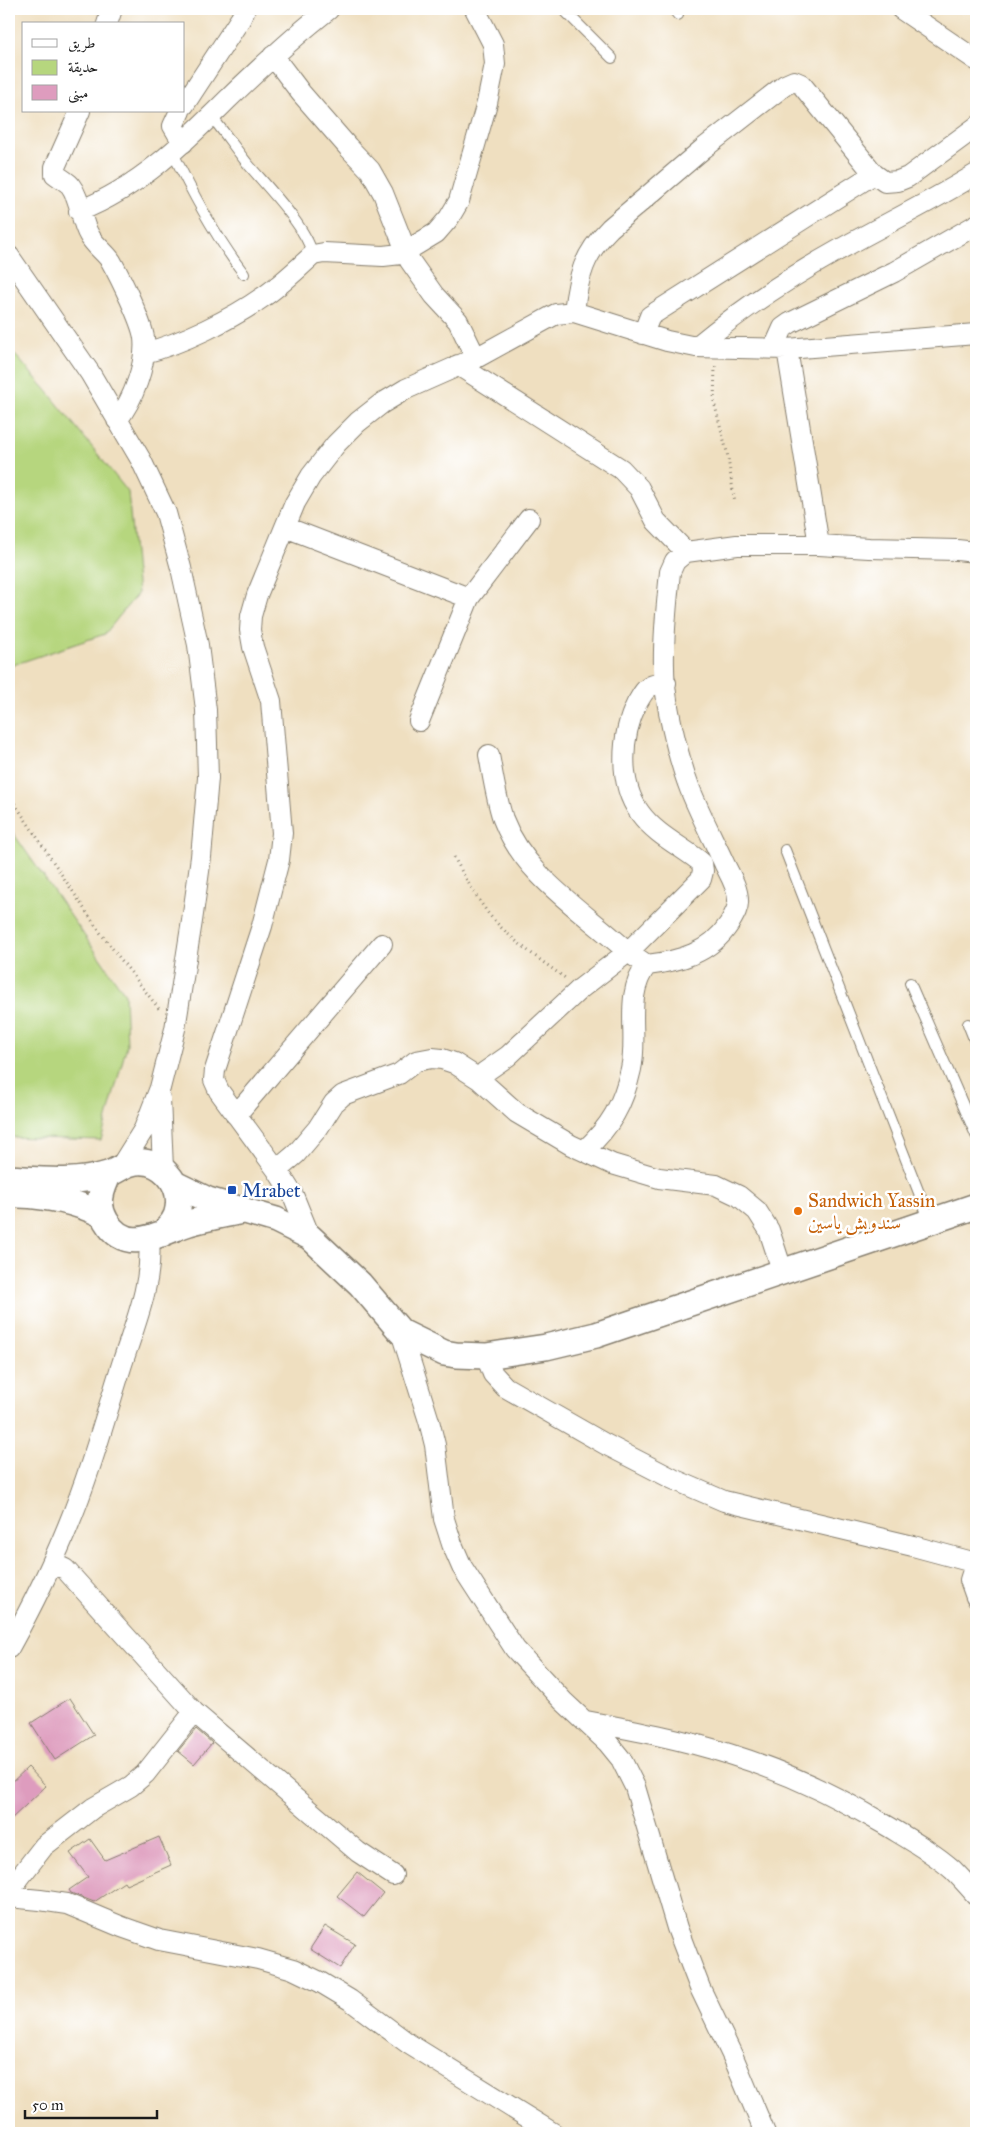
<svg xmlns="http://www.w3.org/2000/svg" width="985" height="2142" font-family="'IM FELL Great Primer',Amiri,serif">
	<rect width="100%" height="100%" fill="#fff"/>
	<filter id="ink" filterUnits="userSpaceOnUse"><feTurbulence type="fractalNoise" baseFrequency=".02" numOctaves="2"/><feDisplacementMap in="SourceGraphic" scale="10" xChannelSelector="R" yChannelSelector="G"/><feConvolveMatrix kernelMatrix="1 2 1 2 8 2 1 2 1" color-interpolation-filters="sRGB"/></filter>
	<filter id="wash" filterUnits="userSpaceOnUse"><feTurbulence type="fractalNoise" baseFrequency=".0096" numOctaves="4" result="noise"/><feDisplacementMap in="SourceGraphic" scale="20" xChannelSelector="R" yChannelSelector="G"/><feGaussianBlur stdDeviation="1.12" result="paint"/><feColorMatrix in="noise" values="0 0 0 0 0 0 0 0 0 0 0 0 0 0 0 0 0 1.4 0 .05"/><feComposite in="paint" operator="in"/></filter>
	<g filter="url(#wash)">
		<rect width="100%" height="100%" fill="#efdfc0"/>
		<path fill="#b6d67e" stroke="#69794d" d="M 9,348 L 48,392 L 128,492 L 138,593 L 105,634 L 13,665 L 9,671 Z
			M 9,827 L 125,994 L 127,1045 L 101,1140 L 9,1137 Z"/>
		<g id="blocks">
			<path fill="#de9cbe" d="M 70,1698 L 94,1735 L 55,1760 L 31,1723 Z
				M 196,1729 L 212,1743 L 194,1764 L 178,1751 Z
				M 28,1767 L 46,1786 L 9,1821 L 9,1785 Z
				M 159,1837 L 171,1865 L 126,1885 L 124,1882 L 94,1902 L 71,1893 L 69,1890 L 88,1877 L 70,1853 L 90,1839 L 105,1860 Z
				M 357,1872 L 383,1893 L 364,1917 L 337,1896 Z
				M 325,1926 L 355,1944 L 340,1968 L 310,1949 Z"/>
		</g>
	</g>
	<g filter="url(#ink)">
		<use href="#blocks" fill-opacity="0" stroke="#867e6e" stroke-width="1"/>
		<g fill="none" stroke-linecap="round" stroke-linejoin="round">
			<g stroke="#867e6e" stroke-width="12">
				<path id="service" d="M 563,9 L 612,58
					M 673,9 L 678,15
					M 212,117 C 224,132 235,148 247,163 C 268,188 305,225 313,255
					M 173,153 C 193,195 216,237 244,274
					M 785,850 L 930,1221
					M 910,983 L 976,1135
					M 968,1024 L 976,1044"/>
			</g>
			<g stroke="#867e6e" stroke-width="22">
				<path id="minor" d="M 901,9 L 976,60
					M 107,24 L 112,9
					M 273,56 L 301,93 L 348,147 L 370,170 L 383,193 L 410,261 L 434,295 L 458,321 L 476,358
					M 184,105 L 241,18 L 245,9
					M 80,111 L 55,167 L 55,174 C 60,178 66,181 70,185 C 81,199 80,220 89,235 C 94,245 105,252 111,261 C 120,277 142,322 144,338 C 147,363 133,401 117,420
					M 180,111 L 173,126 L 183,143
					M 79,211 C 138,188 183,144 227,100 C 260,68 293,37 329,9
					M 9,256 L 90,373 L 141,460 L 166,513 L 181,568 L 198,645 L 206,710 L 208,778 L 201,857 L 192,921 L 175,1029 L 160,1088 L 144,1129 L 121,1166
					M 574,312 C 578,276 584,254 610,228 L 704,148 L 785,85 L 794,81 L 801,84 L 874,174 L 885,182 L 898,181 L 908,177 L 976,127
					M 643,334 L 650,316 L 874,174
					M 696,347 C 739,311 787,279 837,251 C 883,225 931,202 976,174
					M 774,348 L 783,328 L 790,323 L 894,272 L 976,225
					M 787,349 L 819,545
					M 144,353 C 181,344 232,319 263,297 C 281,285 297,269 313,255 L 324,253 L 383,256 L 401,254 L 436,233 L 449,218 L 459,201 L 487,103 L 495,64 L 493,44 L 475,9
					M 458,365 L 621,469 L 639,488 L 656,521 L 686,552
					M 285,527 L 469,598
					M 666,683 C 661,684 655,684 651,686 C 644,689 641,697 637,703 C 621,735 618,783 640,813 C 656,835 681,846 702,863 L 703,871 L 701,879 L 628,952 L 647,965 C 680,961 710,953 729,924 C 733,917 739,908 738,900 C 738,888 730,875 725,865 C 713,839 700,814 690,789 C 678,758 664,700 664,667 C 663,635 667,603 670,572 L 675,561 L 686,552 L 737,545 L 819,545 L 869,548 L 957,550 L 976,552
					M 419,721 L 469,598 L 529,519
					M 479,1079 L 517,1113 L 571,1145 L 612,1164 L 659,1178 L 716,1185 L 739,1196 L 757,1211 L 769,1230 L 783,1273
					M 160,1098 L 163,1169
					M 236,1115 L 382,944
					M 584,1151 C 611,1126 623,1105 631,1069 C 639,1034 623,995 647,965
					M 277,1170 L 296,1154 L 318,1128 L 334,1103 L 343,1095 L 399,1074 L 416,1061 L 432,1058 L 442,1059 L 454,1063 L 479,1079 L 485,1072 L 508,1056 L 580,989 L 628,952 C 584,911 525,877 503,819 C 496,798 493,776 489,755
					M 310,1237 L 293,1195 L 277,1170 L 219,1091 L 214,1080 L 215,1070 L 262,926 L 279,860 L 282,833 L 271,701 L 253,647 L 250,630 L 251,616 L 257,595 L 295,503 L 311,476 L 336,444 L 358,422 L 381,404 L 406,389 L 476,358 L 556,314 L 574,312 L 667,341 L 696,347 L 787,349 L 976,334
					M 401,1332 L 429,1421 L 435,1445 L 444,1519 L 452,1544 L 462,1567 L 515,1649 L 563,1701 L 608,1743 L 621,1759 L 635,1787 L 677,1928 L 700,1988 L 734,2059 L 765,2133
					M 486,1356 L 493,1374 L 505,1387 L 605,1444 L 673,1479 L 724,1501 L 913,1546 L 976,1563
					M 976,1561 L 970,1580 L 976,1597
					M 52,1563 L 65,1569 L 194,1712 L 358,1852 L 393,1875
					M 9,1648 C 31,1608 51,1568 68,1526 C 90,1473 105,1418 122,1364 C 135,1324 153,1282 149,1240
					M 586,1721 C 634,1730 682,1739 729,1754 C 784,1771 835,1795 884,1824 C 907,1838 933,1852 953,1870 C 961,1878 969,1887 976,1895
					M 9,1891 L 44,1846 L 93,1808 L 131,1786 L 145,1774 L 194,1712
					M 9,1897 L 40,1900 L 67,1904 L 122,1927 L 159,1940 L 258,1959 L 293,1969 L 320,1982 L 350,2000 L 409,2044 L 553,2133"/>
			</g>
			<g stroke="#867e6e" stroke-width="28">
				<path id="tertiary" d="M 109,1174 C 101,1190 96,1205 106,1221 C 127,1257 161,1232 189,1223 C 206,1218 224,1215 242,1211
					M 9,1178 C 41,1180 77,1184 108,1174 C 118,1171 125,1163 136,1162 C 161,1159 182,1183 178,1208 C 177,1219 170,1226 162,1234
					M 175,1184 L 208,1200 L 276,1220 L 310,1237 L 360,1284 L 401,1332 L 444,1353 L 456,1355 L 486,1356 L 546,1347 L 596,1335 L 976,1206
					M 19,1195 C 49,1196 74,1201 101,1214"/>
			</g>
			<path stroke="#867e6e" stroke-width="3" stroke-dasharray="1 4" stroke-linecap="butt" d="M 715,366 L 714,402 L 727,452 L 735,503
				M 9,795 L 99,931 L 159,1009
				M 454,857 C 464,876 475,895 488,913 C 509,939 538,958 565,978"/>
			<use href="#service" stroke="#fff" stroke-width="10"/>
			<use href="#minor" stroke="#fff" stroke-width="20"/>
			<use href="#tertiary" stroke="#fff" stroke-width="25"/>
		</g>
	</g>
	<rect fill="#1a4fb4" stroke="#fff" stroke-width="2" x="227" y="1185" width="10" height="10" rx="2.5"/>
	<circle fill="#e8710a" stroke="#fff" stroke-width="2" cx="798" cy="1211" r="5"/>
	<g text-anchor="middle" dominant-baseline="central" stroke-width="5" stroke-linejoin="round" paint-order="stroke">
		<g font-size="19" fill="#164399" stroke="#fff" text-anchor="start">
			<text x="242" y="1190">Mrabet</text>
		</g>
		<g font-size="19" fill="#c56008" stroke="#fff" text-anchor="start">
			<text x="808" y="1200">Sandwich Yassin<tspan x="808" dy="22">سندويش ياسين</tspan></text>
		</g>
	</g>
	<rect width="985" height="2142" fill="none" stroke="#fff" stroke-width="30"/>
	<rect x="22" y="22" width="162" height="90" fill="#ffffff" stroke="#a4a4a4"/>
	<rect x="32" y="39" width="25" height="8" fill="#ffffff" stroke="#a4a4a4"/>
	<text x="68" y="48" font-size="15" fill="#1c1c1c">طريق</text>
	<rect x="32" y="60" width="25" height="15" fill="#b6d67e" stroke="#a4a4a4"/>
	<text x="68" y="72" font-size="15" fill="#1c1c1c">حديقة</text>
	<rect x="32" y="85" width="25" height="15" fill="#de9cbe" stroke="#a4a4a4"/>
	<text x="68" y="98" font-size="15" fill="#1c1c1c">مبنى</text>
	<path d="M25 2110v8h132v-8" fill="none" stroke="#1c1c1c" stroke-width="2.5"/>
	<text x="32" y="2110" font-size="15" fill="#1c1c1c" stroke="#ffffff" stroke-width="4" paint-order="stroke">50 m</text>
</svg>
